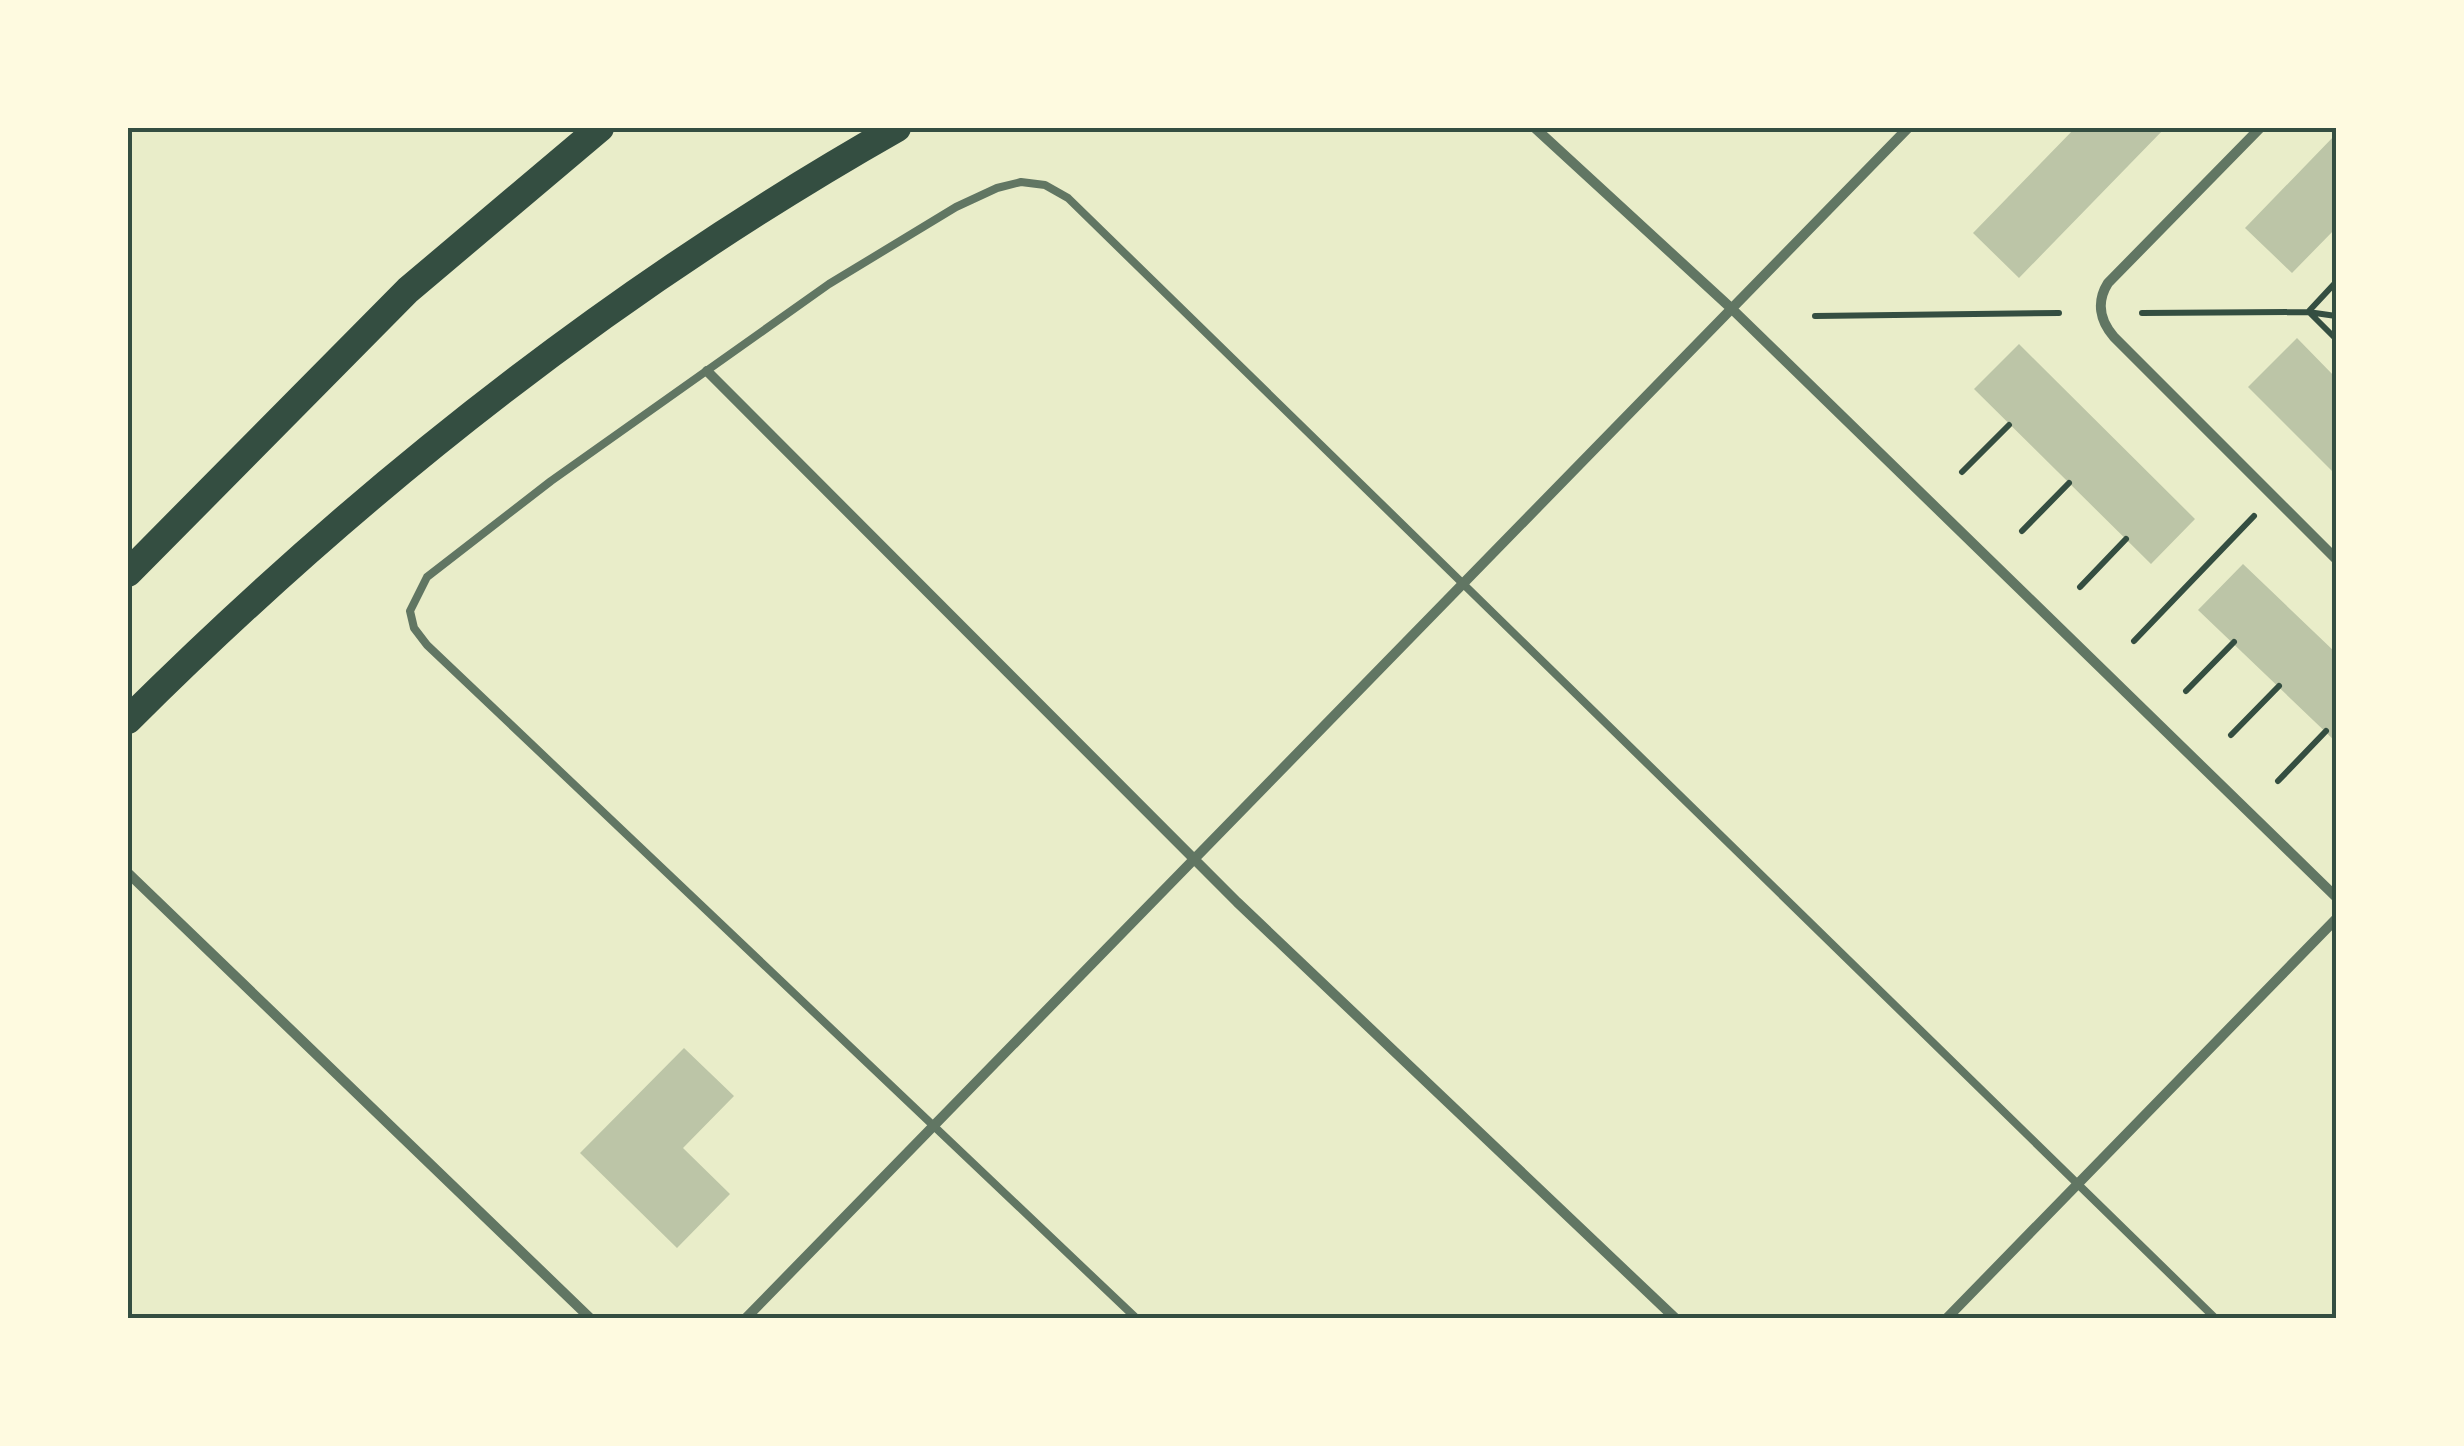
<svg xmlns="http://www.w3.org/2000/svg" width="2464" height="1446" font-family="'Exo 2',sans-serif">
	<rect width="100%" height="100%" fill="#e9edc9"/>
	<path fill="#bcc5a7" d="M 2075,128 L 2165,128 L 2019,278 L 1973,233 Z
		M 2336,134 L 2336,228 L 2292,273 L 2245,228 Z
		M 2297,338 L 2336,378 L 2336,475 L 2248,387 Z
		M 2019,344 L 2195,519 L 2151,564 L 1974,389 Z
		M 2243,564 L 2336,653 L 2336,742 L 2198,610 Z
		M 684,1048 L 734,1096 L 683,1148 L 730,1194 L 677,1248 L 580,1153 Z"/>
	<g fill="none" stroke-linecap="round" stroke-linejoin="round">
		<path stroke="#344e41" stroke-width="6" d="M 2309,311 L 2336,282
			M 2309,312 L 2336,339
			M 2142,313 L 2308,312 L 2336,316
			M 1815,316 L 2059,313
			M 1962,472 L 2009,425
			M 2022,531 L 2069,483
			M 2080,587 L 2126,539
			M 2134,641 L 2254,516
			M 2186,691 L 2234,642
			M 2231,735 L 2279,686
			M 2278,781 L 2326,731"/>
		<path stroke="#617663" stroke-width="8" d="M 1136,1318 L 427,645 L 414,628 L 410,611 L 427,577 L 551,481 L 829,284 L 956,207 L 997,188 L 1021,182 L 1045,185 L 1068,198 L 2215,1318"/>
		<path stroke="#617663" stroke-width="10" d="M 1535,128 L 1732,309 L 2336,897
			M 2260,128 L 2108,283 C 2096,302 2100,321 2114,337 L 2336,559
			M 707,371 L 1237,902 L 1675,1318
			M 128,873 L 590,1318
			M 746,1318 L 1908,128
			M 1947,1318 L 2336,919"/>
		<path stroke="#344e41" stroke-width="28" d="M 128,573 L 408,290 L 600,128
			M 128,720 C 357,492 615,288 897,128"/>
	</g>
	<rect width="2464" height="1446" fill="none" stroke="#fefae0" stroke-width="260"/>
	<rect x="130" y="130" width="2204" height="1186" fill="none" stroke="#344e41" stroke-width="4"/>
</svg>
